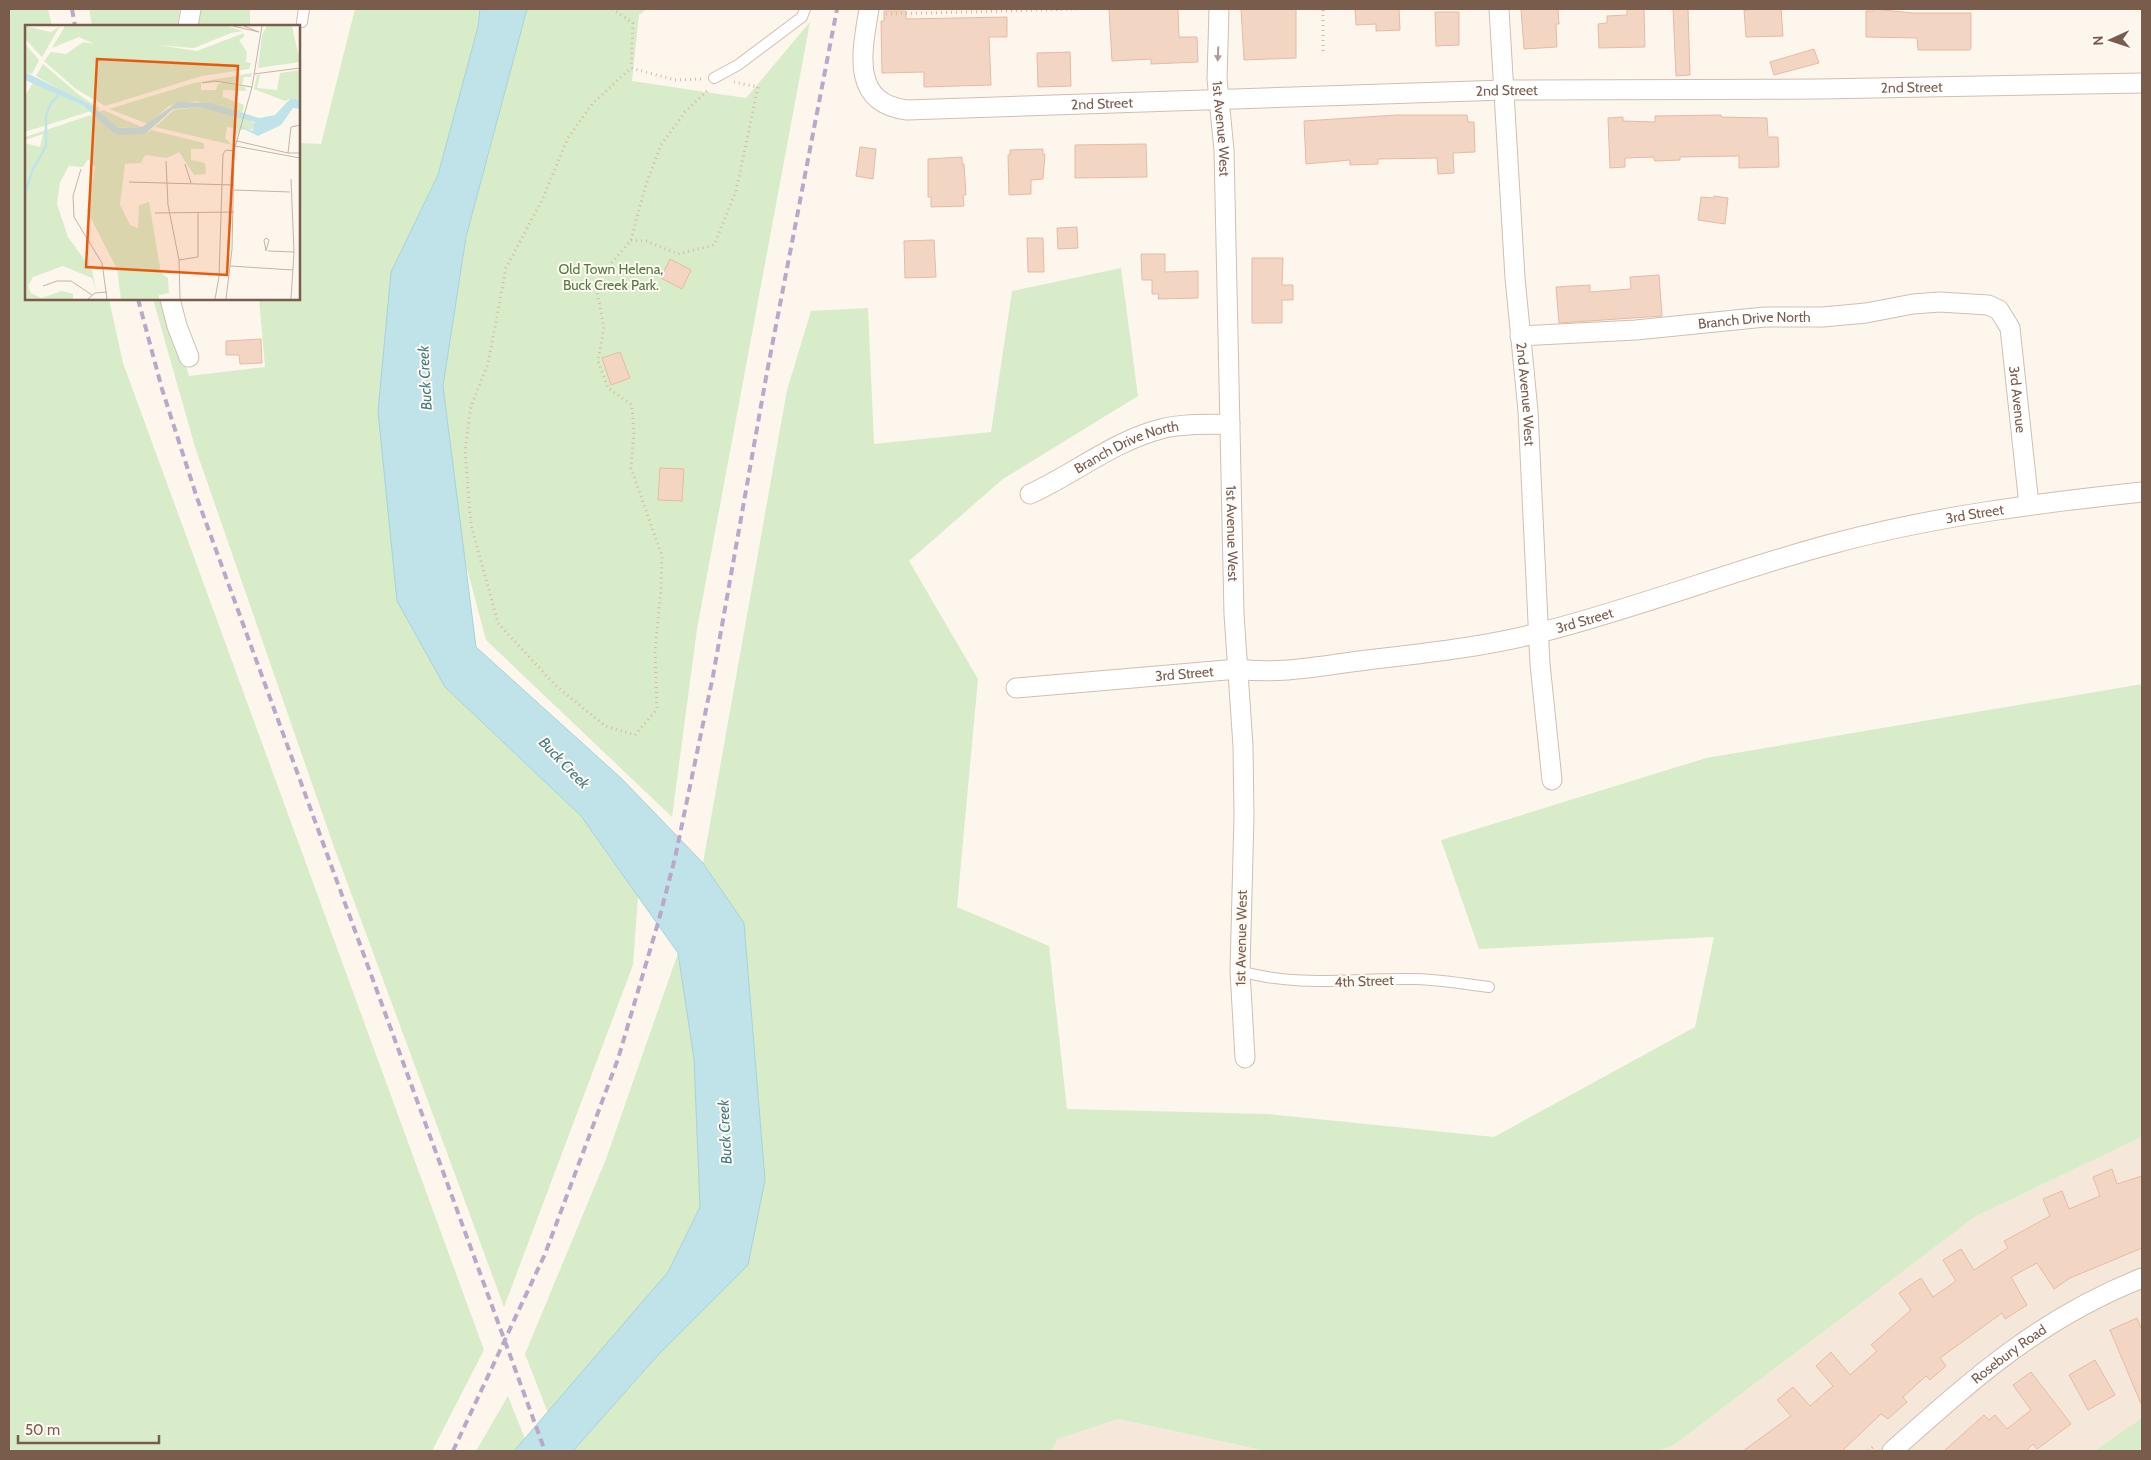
<svg xmlns="http://www.w3.org/2000/svg" width="2151" height="1460" font-family="Cabin,sans-serif">
	<rect width="100%" height="100%" fill="#fdf6ec"/>
	<path fill="#f5e8da" d="M 2142,1137 L 2142,1421 L 2105,1451 L 1657,1451 L 1674,1445 L 1976,1216 Z
		M 1118,1419 L 1236,1445 L 1265,1451 L 1051,1451 L 1058,1439 Z"/>
	<path fill="#d8ecc9" d="M 9,9 L 48,9 L 52,26 L 26,26 L 26,299 L 109,299 L 123,363 L 484,1350 L 432,1451 L 9,1451 Z
		M 89,9 L 180,9 L 177,26 L 92,26 Z
		M 196,9 L 250,9 L 250,26 L 194,26 Z
		M 355,9 L 480,9 L 478,27 L 438,175 L 391,272 L 445,687 L 581,816 L 638,897 L 633,965 L 504,1307 L 334,847 L 195,447 L 153,299 L 166,299 L 189,376 L 265,367 L 259,299 L 299,299 L 299,143 L 321,144 Z
		M 527,9 L 647,9 L 639,15 L 632,81 L 746,98 L 810,22 L 697,629 L 672,817 L 486,640 L 465,561 L 443,386 L 466,237 Z
		M 1121,268 L 1138,396 L 1003,479 L 909,561 L 978,679 L 957,907 L 1049,946 L 1067,1109 L 1268,1114 L 1494,1137 L 1695,1027 L 1714,937 L 1479,949 L 1441,840 L 1706,758 L 2142,684 L 2142,1137 L 1976,1216 L 1674,1445 L 1657,1451 L 1265,1451 L 1118,1419 L 1058,1439 L 1051,1451 L 573,1451 L 658,1355 L 748,1265 L 765,1180 L 744,923 L 703,863 L 787,390 L 811,311 L 868,308 L 874,444 L 991,432 L 1012,291 Z
		M 678,953 L 694,1059 L 700,1207 L 668,1272 L 548,1413 L 525,1354 L 606,1159 Z
		M 508,1396 L 525,1439 L 514,1451 L 476,1451 Z
		M 2142,1418 L 2142,1451 L 2095,1451 Z"/>
	<path fill="#bfe3e8" stroke="#a5d3da" d="M 480,9 L 527,9 L 466,237 L 443,386 L 476,647 L 621,778 L 703,863 L 744,923 L 765,1180 L 748,1265 L 658,1355 L 573,1451 L 514,1451 L 668,1272 L 700,1207 L 694,1059 L 678,953 L 581,816 L 445,687 L 397,601 L 378,411 L 391,272 L 438,175 L 478,27 Z"/>
	<path fill="#f3d5c3" stroke="#e6bba3" d="M 1109,9 L 1178,9 L 1179,37 L 1197,37 L 1198,62 L 1151,64 L 1151,59 L 1112,61 Z
		M 1241,9 L 1296,9 L 1296,58 L 1244,60 Z
		M 1355,9 L 1399,9 L 1400,30 L 1376,31 L 1376,24 L 1356,25 Z
		M 1521,9 L 1558,9 L 1559,24 L 1556,24 L 1557,47 L 1524,49 Z
		M 1627,9 L 1644,9 L 1645,47 L 1599,48 L 1598,24 L 1607,23 L 1607,16 L 1627,15 Z
		M 1673,9 L 1688,9 L 1690,75 L 1676,76 Z
		M 1762,9 L 1781,9 L 1783,36 L 1746,37 L 1744,10 Z
		M 1874,9 L 1912,13 L 1971,13 L 1971,48 L 1970,50 L 1918,50 L 1917,38 L 1866,37 L 1866,11 L 1874,11 Z
		M 884,11 L 906,11 L 906,19 L 1007,17 L 1007,37 L 989,37 L 991,85 L 924,87 L 924,72 L 882,73 L 881,21 L 884,21 Z
		M 1435,12 L 1459,12 L 1459,45 L 1436,46 Z
		M 1814,49 L 1819,63 L 1774,75 L 1770,62 Z
		M 1070,52 L 1071,86 L 1038,87 L 1037,53 Z
		M 1397,115 L 1467,115 L 1468,122 L 1474,122 L 1475,152 L 1453,153 L 1454,173 L 1438,174 L 1437,158 L 1378,159 L 1378,164 L 1350,165 L 1350,160 L 1306,164 L 1304,121 Z
		M 1721,115 L 1721,117 L 1767,118 L 1768,137 L 1778,137 L 1779,167 L 1739,168 L 1739,156 L 1680,157 L 1680,160 L 1655,161 L 1653,157 L 1625,158 L 1625,167 L 1610,168 L 1608,118 L 1623,117 L 1623,121 L 1655,122 L 1655,116 Z
		M 1146,144 L 1147,177 L 1075,178 L 1075,145 Z
		M 860,147 L 876,149 L 873,179 L 856,176 Z
		M 1043,149 L 1043,155 L 1045,154 L 1043,179 L 1031,180 L 1031,194 L 1009,195 L 1008,155 L 1010,155 L 1010,150 Z
		M 962,157 L 962,164 L 964,164 L 966,195 L 963,195 L 964,206 L 931,207 L 931,197 L 928,197 L 928,159 Z
		M 1714,196 L 1728,198 L 1725,224 L 1698,220 L 1701,197 L 1714,198 Z
		M 1077,227 L 1078,248 L 1058,249 L 1057,228 Z
		M 1027,238 L 1043,238 L 1044,272 L 1028,272 Z
		M 934,240 L 936,277 L 905,278 L 904,241 Z
		M 1141,254 L 1165,254 L 1165,272 L 1198,271 L 1198,298 L 1158,299 L 1159,294 L 1152,294 L 1152,280 L 1142,280 Z
		M 1252,258 L 1283,258 L 1282,285 L 1293,285 L 1293,300 L 1282,300 L 1282,323 L 1252,323 Z
		M 670,259 L 691,270 L 682,289 L 661,278 Z
		M 1659,275 L 1662,316 L 1559,323 L 1556,287 L 1590,285 L 1590,292 L 1631,289 L 1630,277 Z
		M 261,339 L 262,363 L 240,364 L 239,355 L 226,355 L 226,341 Z
		M 620,352 L 630,378 L 611,385 L 602,358 Z
		M 660,468 L 684,469 L 682,501 L 658,500 Z
		M 2112,1169 L 2117,1184 L 2142,1176 L 2142,1248 L 2070,1278 L 2054,1289 L 2037,1263 L 2011,1277 L 2027,1305 L 2005,1319 L 2002,1313 L 1940,1358 L 1946,1366 L 1930,1380 L 1926,1376 L 1903,1397 L 1907,1402 L 1888,1419 L 1881,1414 L 1842,1451 L 1743,1451 L 1791,1416 L 1777,1400 L 1793,1387 L 1810,1406 L 1833,1386 L 1816,1366 L 1831,1352 L 1850,1375 L 1877,1351 L 1871,1345 L 1911,1310 L 1899,1293 L 1921,1278 L 1933,1297 L 1956,1281 L 1943,1260 L 1961,1249 L 1974,1270 L 2008,1248 L 2004,1241 L 2050,1216 L 2043,1199 L 2062,1191 L 2069,1209 L 2100,1196 L 2093,1177 Z
		M 2137,1318 L 2142,1330 L 2142,1406 L 2110,1330 Z
		M 2095,1360 L 2115,1395 L 2088,1410 L 2069,1375 Z
		M 2031,1372 L 2071,1424 L 2037,1449 L 2033,1444 L 2026,1451 L 1944,1451 L 1984,1415 L 1989,1420 L 1995,1415 L 2007,1429 L 2031,1410 L 2013,1385 Z"/>
	<g fill="none" stroke-linecap="round" stroke-linejoin="round">
		<g stroke="#d1beb0" stroke-width="12">
			<path id="service" d="M 302,22 L 304,9
				M 714,78 L 738,65 L 802,17 L 805,9
				M 1240,971 C 1299,988 1352,978 1412,979 C 1438,979 1463,984 1489,987"/>
		</g>
		<g stroke="#d1beb0" stroke-width="21">
			<g id="minor">
				<path id="s1" d="M 869,9 C 862,51 850,103 907,110 L 1504,90 L 1820,89 L 2142,83"/>
				<path id="s2" d="M 1219,9 L 1217,79 L 1224,150 L 1234,614 L 1243,746 L 1244,816 L 1240,971 L 1245,1058"/>
				<path id="s3" d="M 1499,9 L 1515,278 L 1528,411 L 1540,664 L 1552,780"/>
				<path d="M 188,26 L 191,9"/>
				<path d="M 170,299 L 177,326 L 189,357"/>
				<path id="s4" d="M 1520,336 L 1636,330 L 1765,317 L 1823,317 L 1866,313 L 1913,304 L 1940,302 L 1988,305 L 1999,310 L 2010,328 L 2029,505"/>
				<path id="s5" d="M 1030,494 C 1074,474 1114,441 1161,429 C 1183,423 1207,425 1230,424"/>
				<path id="s6" d="M 1016,688 L 1238,669 C 1280,675 1325,665 1367,660 C 1426,653 1484,647 1542,632 C 1641,607 1736,569 1835,543 C 1936,516 2039,503 2142,492"/>
				<path id="s7" d="M 1892,1451 C 1973,1379 2039,1319 2142,1278"/>
			</g>
		</g>
		<path stroke="#d9b8a5" stroke-width="3" stroke-dasharray="1 4" stroke-linecap="butt" d="M 612,9 L 633,23 L 631,68
			M 886,14 L 1078,9
			M 1323,51 L 1323,9
			M 701,79 L 675,80 L 631,68 L 592,104 L 568,138 L 542,200 L 506,268 L 488,364 L 471,406 L 465,451 L 471,525 L 498,623 L 555,685 L 605,726 L 635,735 L 657,709 L 655,651 L 661,589 L 662,556 L 631,468 L 634,432 L 632,405 L 608,388 L 598,361 L 604,327 L 597,292 L 609,266 L 631,240 L 646,184 L 661,145 L 685,112 L 708,90
			M 631,240 L 646,241 L 678,254 L 714,245 L 736,191 L 758,87 L 734,82
			M 1868,1451 L 1875,1445"/>
		<use href="#service" stroke="#fff" stroke-width="10"/>
		<use href="#minor" stroke="#fff" stroke-width="19"/>
		<path stroke="#b9a8c9" stroke-width="4" stroke-dasharray="8 5" stroke-linecap="butt" d="M 72,9 L 75,26
			M 138,299 L 162,389 L 197,498 L 545,1451
			M 453,1451 L 545,1254 L 618,1059 L 658,923 L 675,858 L 713,676 L 767,372 L 837,9"/>
	</g>
	<defs><path id="oneway-solid" d="M-6-.8H1V-3.2L6.5 0L1 3.2V.8H-6Z" transform="scale(1.25)"/></defs>
	<use fill="#af9d94" href="#oneway-solid" transform="translate(1218 54) rotate(92)"/>
	<g text-anchor="middle" dominant-baseline="central" stroke-width="4" stroke-linejoin="round" paint-order="stroke">
		<g font-size="14" fill="#7a5c4d" stroke="#fffaf3">
			<text stroke="none"><textPath href="#s1" startOffset="1131">2nd Street</textPath></text>
			<text stroke="none"><textPath href="#s1" startOffset="726">2nd Street</textPath></text>
			<text stroke="none"><textPath href="#s1" startOffset="321">2nd Street</textPath></text>
			<text stroke="none"><textPath href="#s2" startOffset="120">1st Avenue West</textPath></text>
			<text stroke="none"><textPath href="#s4" startOffset="235">Branch Drive North</textPath></text>
			<text stroke="none"><textPath href="#s3" startOffset="386">2nd Avenue West</textPath></text>
			<text stroke="none"><textPath href="#s4" startOffset="575">3rd Avenue</textPath></text>
			<text stroke="none"><textPath href="#s5" startOffset="108">Branch Drive North</textPath></text>
			<text stroke="none"><textPath href="#s6" startOffset="979">3rd Street</textPath></text>
			<text stroke="none"><textPath href="#s2" startOffset="525">1st Avenue West</textPath></text>
			<text stroke="none"><textPath href="#s6" startOffset="574">3rd Street</textPath></text>
			<text stroke="none"><textPath href="#s6" startOffset="169">3rd Street</textPath></text>
			<text transform="translate(1241 938) rotate(-89)">1st Avenue West</text>
			<text transform="translate(1364 981) rotate(-2)">4th Street</text>
			<text stroke="none"><textPath href="#s7" startOffset="152">Rosebury Road</textPath></text>
		</g>
		<g font-size="14" fill="#537a41" stroke="#fffaf3">
			<text x="611" y="269">Old Town Helena,<tspan x="611" dy="16">Buck Creek Park.</tspan></text>
		</g>
		<g font-size="15" font-style="italic" fill="#437c86" stroke="#fffaf3">
			<text transform="translate(425 378) rotate(-93)">Buck Creek</text>
			<text transform="translate(564 763) rotate(46)">Buck Creek</text>
			<text transform="translate(725 1132) rotate(-93)">Buck Creek</text>
		</g>
	</g>
	<g transform="translate(25 25)">
		<rect width="275" height="275" fill="#fdf6ec"/>
		<path d="M 0,1 L 26,7 L 35,1 L 17,32 L 0,14 ZM 40,1 L 203,1 L 218,6 L 206,8 L 169,23 L 132,20 L 172,26 L 219,8 L 219,12 L 214,15 L 222,27 L 221,37 L 226,38 L 224,44 L 177,51 L 80,81 L 51,64 L 19,36 L 26,27 L 41,29 L 58,17 L 69,19 L 54,12 L 27,23 ZM 242,1 L 267,1 L 275,37 L 233,43 L 237,10 ZM 0,19 L 14,35 L 7,49 L 0,47 ZM 18,39 L 53,69 L 75,84 L 71,85 L 11,51 ZM 275,45 L 275,75 L 266,73 L 260,76 L 229,64 L 232,50 L 235,50 L 232,63 L 252,65 L 255,48 ZM 227,48 L 226,52 L 219,52 L 217,60 L 198,57 L 176,58 L 176,65 L 191,65 L 193,59 L 198,58 L 220,62 L 221,66 L 198,65 L 198,72 L 219,80 L 217,89 L 171,76 L 144,81 L 123,99 L 84,84 L 169,58 ZM 8,58 L 59,81 L 66,86 L 0,107 L 0,71 ZM 173,82 L 220,93 L 230,98 L 230,104 L 214,105 L 212,111 L 208,103 L 202,102 L 200,113 L 207,120 L 130,102 L 149,85 ZM 79,85 L 98,94 L 117,102 L 92,103 L 73,87 ZM 69,89 L 87,107 L 120,109 L 126,105 L 179,118 L 179,124 L 166,124 L 166,135 L 180,138 L 181,149 L 169,150 L 154,127 L 142,133 L 120,130 L 116,138 L 100,139 L 95,180 L 105,200 L 113,203 L 114,180 L 124,177 L 136,248 L 143,253 L 144,268 L 134,270 L 134,274 L 96,274 L 92,244 L 62,186 L 70,142 L 63,134 L 58,142 L 44,141 L 35,157 L 32,179 L 43,212 L 67,245 L 71,266 L 67,253 L 38,241 L 8,252 L 3,261 L 6,268 L 16,273 L 37,266 L 48,269 L 48,274 L 0,274 L 0,118 L 15,122 L 18,109 L 0,115 L 0,112 Z" fill="#d8ecc9"/>
		<path d="M 0,47 L 66,80 L 93,103 L 117,102 L 153,77 L 185,78 L 234,93 L 250,90 L 266,73 L 275,75 L 275,84 L 268,83 L 256,100 L 233,111 L 209,99 L 228,106 L 230,97 L 173,82 L 148,84 L 120,109 L 95,110 L 87,107 L 59,81 L 0,55 Z" fill="#bfe3e8"/>
		<path fill="none" stroke="#bfe3e8" stroke-width="2.5" d="M 0,170 L 7,146 L 21,121 L 21,90 L 26,78 L 34,70"/>
		<path fill="none" stroke="#c5b3a7" stroke-width="1" d="M 208,1 L 234,7M 219,1 L 234,7M 229,49 L 275,43M 177,58 L 190,56 L 227,62M 275,100 L 266,102 L 263,128 L 275,128M 212,116 L 263,128M 210,121 L 275,133M 141,136 L 143,180 L 154,235 L 155,274M 160,139 L 166,158M 56,144 L 48,171 L 49,192 L 77,238 L 82,274M 266,154 L 269,227 L 266,274M 104,157 L 209,160M 209,165 L 265,167M 130,188 L 209,187M 241,213 L 244,215 L 241,226 L 239,215 ZM 243,226 L 269,227M 154,235 L 173,232 L 173,187M 205,241 L 268,245M 18,261 L 32,256 L 46,256 L 67,270M 63,274 L 70,268 L 82,267M 190,274 L 194,252 L 198,129 L 201,125 L 209,126M 201,274 L 207,224 L 209,126 L 227,62 L 237,1"/>
		<path fill="#e8590c" fill-opacity="0.15" stroke="#e8590c" stroke-width="2.5" d="M 72,34 L 213,41 L 202,250 L 61,242 Z"/>
		<rect width="275" height="275" fill="none" stroke="#7a5c4d" stroke-width="2.5"/>
	</g>
	<rect width="2151" height="1460" fill="none" stroke="#7a5c4d" stroke-width="20"/>
	<g transform="translate(2111 40) rotate(267)" stroke="#fffaf3" stroke-width="4" paint-order="stroke">
	<path d="M0-4L9 19L0 12L-9 19Z" fill="#7a5c4d"/>
	<text y="-8" font-size="14" font-weight="bold" text-anchor="middle" fill="#7a5c4d">N</text>
	</g>
	<path d="M18 1435v8h141v-8" fill="none" stroke="#7a5c4d" stroke-width="2.5"/>
	<text x="25" y="1435" font-size="15" fill="#7a5c4d" stroke="#fffaf3" stroke-width="4" paint-order="stroke">50 m</text>
</svg>
